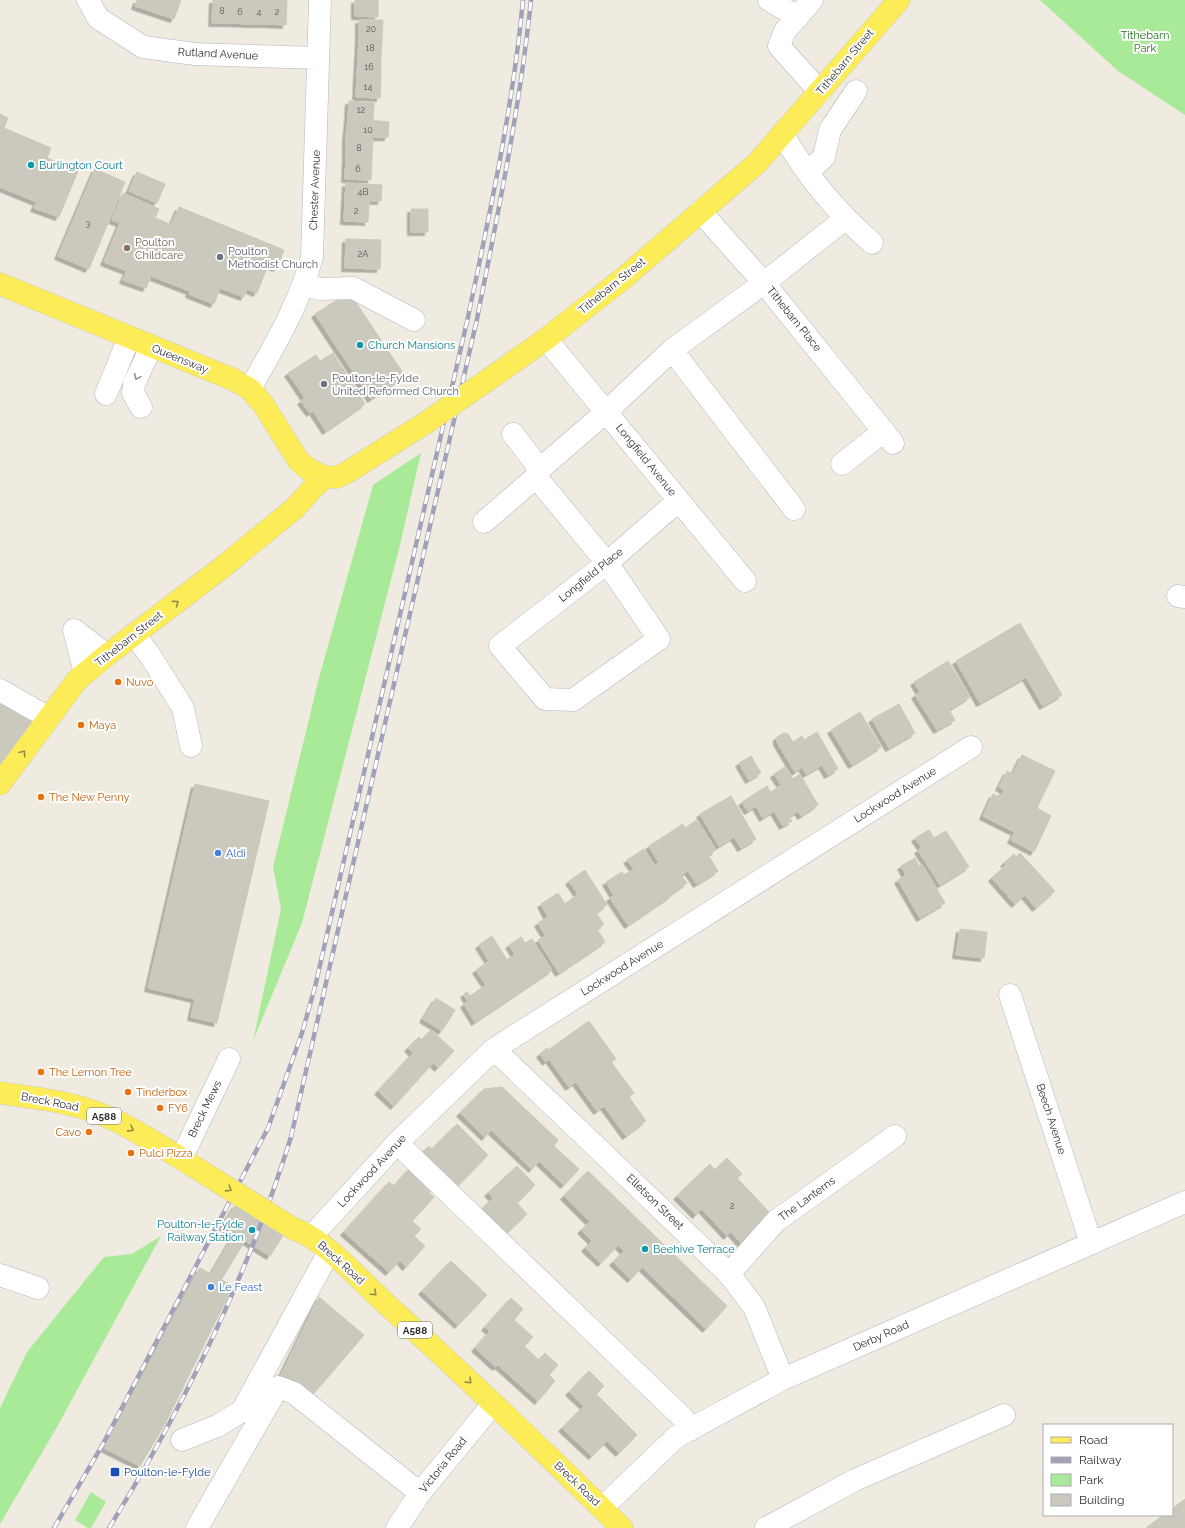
<svg xmlns="http://www.w3.org/2000/svg" width="1185" height="1528" font-family="Raleway,sans-serif">
	<defs>
		<filter id="shadow"><feDropShadow dx="-3.5" dy="3.5" stdDeviation="0" flood-color="#0004"/></filter>
	</defs>
	<rect width="100%" height="100%" fill="#f0ebe0"/>
	<path fill="#a9ea99" d="M 1040,0 L 1185,0 L 1185,115 L 1118,71 Z
		M 421,453 L 400,545 L 302,923 L 253,1041 L 281,909 L 273,867 L 319,678 L 373,485 Z
		M 161,1236 L 57,1427 L 0,1524 L 0,1408 L 27,1352 L 104,1257 L 132,1254 Z
		M 91,1492 L 106,1502 L 91,1528 L 88,1528 L 75,1520 Z"/>
	<path fill="#cbc9be" stroke="#ccc8b9" filter="url(#shadow)" d="M 137,0 L 160,0 L 156,13 L 135,6 Z
		M 160,0 L 181,0 L 174,19 L 156,13 Z
		M 213,0 L 231,0 L 231,23 L 212,23 Z
		M 231,0 L 250,0 L 249,24 L 231,23 Z
		M 250,0 L 268,0 L 268,24 L 249,24 Z
		M 268,0 L 287,0 L 286,25 L 268,24 Z
		M 355,0 L 378,0 L 378,17 L 355,16 Z
		M 359,20 L 383,20 L 382,39 L 359,38 Z
		M 359,38 L 382,39 L 381,57 L 358,57 Z
		M 358,57 L 381,57 L 381,77 L 357,76 Z
		M 357,76 L 381,77 L 380,98 L 356,97 Z
		M 349,101 L 374,103 L 373,120 L 348,118 Z
		M 0,114 L 8,118 L 4,128 L 51,148 L 47,158 L 78,171 L 59,217 L 34,208 L 37,202 L 0,187 Z
		M 348,118 L 389,122 L 388,137 L 346,138 Z
		M 346,138 L 373,139 L 372,158 L 346,157 Z
		M 346,157 L 372,158 L 371,180 L 345,179 Z
		M 95,169 L 125,182 L 89,269 L 58,256 Z
		M 137,172 L 165,184 L 157,203 L 129,191 Z
		M 346,183 L 382,185 L 381,201 L 345,200 Z
		M 123,193 L 159,209 L 155,218 L 165,222 L 154,247 L 162,250 L 146,288 L 123,280 L 127,271 L 104,262 L 120,223 L 112,220 Z
		M 345,200 L 369,201 L 368,222 L 344,221 Z
		M 179,207 L 284,250 L 277,268 L 268,265 L 257,293 L 247,289 L 244,297 L 220,288 L 214,304 L 189,294 L 190,291 L 151,276 L 162,250 L 154,247 L 165,222 L 171,225 Z
		M 411,209 L 428,209 L 428,232 L 411,232 Z
		M 346,239 L 381,240 L 380,269 L 345,268 Z
		M 349,292 L 405,376 L 371,399 L 315,314 Z
		M 333,353 L 365,404 L 326,431 L 313,411 L 310,413 L 301,401 L 305,398 L 288,373 L 316,355 L 320,361 Z
		M 1020,623 L 1062,695 L 1043,706 L 1026,677 L 980,703 L 956,661 Z
		M 948,661 L 970,697 L 949,710 L 955,720 L 937,730 L 915,695 L 920,692 L 914,682 Z
		M 0,702 L 33,720 L 0,768 Z
		M 899,704 L 915,733 L 889,748 L 872,719 Z
		M 860,712 L 881,747 L 852,765 L 831,730 Z
		M 817,732 L 838,769 L 828,775 L 822,765 L 806,774 L 802,767 L 795,772 L 777,742 L 777,737 L 784,733 L 788,734 L 793,742 L 802,736 L 804,740 Z
		M 1022,755 L 1055,771 L 1037,808 L 1051,816 L 1034,852 L 1011,840 L 1015,832 L 983,816 L 993,794 L 1000,797 L 1004,790 L 999,787 L 1007,771 L 1013,774 Z
		M 751,756 L 761,773 L 749,780 L 739,763 Z
		M 785,767 L 793,779 L 800,774 L 818,805 L 801,816 L 798,811 L 789,817 L 792,821 L 783,826 L 774,811 L 763,818 L 756,806 L 748,811 L 742,802 L 767,786 L 771,792 L 781,785 L 774,774 Z
		M 195,784 L 269,801 L 217,1023 L 191,1017 L 195,999 L 148,988 Z
		M 731,796 L 756,839 L 741,848 L 734,837 L 719,846 L 700,814 Z
		M 697,820 L 716,850 L 708,855 L 718,871 L 697,884 L 688,871 L 681,875 L 687,883 L 673,893 L 655,865 L 659,863 L 649,846 L 683,824 L 685,828 Z
		M 929,830 L 934,838 L 946,831 L 969,867 L 940,885 L 918,850 L 922,848 L 915,838 Z
		M 644,849 L 672,895 L 628,925 L 610,898 L 614,895 L 606,882 L 622,872 L 624,875 L 634,869 L 627,860 Z
		M 1020,853 L 1055,891 L 1036,908 L 1025,895 L 1015,904 L 992,878 L 1006,865 L 1004,863 L 1014,854 L 1016,857 Z
		M 915,858 L 919,866 L 922,864 L 945,903 L 920,918 L 898,880 L 906,875 L 901,866 Z
		M 585,870 L 607,905 L 596,913 L 604,924 L 597,929 L 605,942 L 559,973 L 538,940 L 546,936 L 538,923 L 548,917 L 541,904 L 558,893 L 565,904 L 578,894 L 569,881 Z
		M 960,929 L 987,932 L 984,958 L 956,955 Z
		M 492,936 L 507,960 L 515,954 L 509,945 L 521,937 L 525,943 L 532,939 L 552,970 L 475,1022 L 464,1004 L 468,1001 L 464,994 L 467,992 L 470,996 L 486,985 L 476,970 L 489,961 L 479,945 Z
		M 436,998 L 455,1010 L 442,1031 L 423,1019 Z
		M 589,1021 L 616,1059 L 611,1062 L 634,1093 L 629,1097 L 646,1121 L 626,1136 L 604,1106 L 597,1111 L 576,1082 L 569,1087 L 549,1059 L 546,1062 L 540,1054 L 547,1048 L 548,1050 Z
		M 431,1030 L 454,1051 L 438,1068 L 433,1063 L 394,1106 L 378,1091 L 413,1053 L 408,1048 L 419,1037 L 422,1040 Z
		M 502,1087 L 558,1140 L 554,1146 L 579,1169 L 564,1185 L 539,1161 L 532,1169 L 491,1130 L 485,1137 L 460,1113 L 484,1089 Z
		M 457,1124 L 488,1155 L 452,1192 L 420,1154 L 429,1146 L 432,1149 Z
		M 727,1158 L 742,1174 L 737,1178 L 771,1214 L 741,1243 L 731,1232 L 727,1236 L 702,1209 L 696,1215 L 677,1196 L 710,1164 L 715,1170 Z
		M 517,1166 L 535,1185 L 517,1203 L 527,1214 L 506,1234 L 482,1209 L 493,1198 L 488,1193 Z
		M 410,1168 L 433,1188 L 429,1193 L 434,1197 L 412,1221 L 421,1229 L 414,1236 L 425,1246 L 406,1267 L 400,1260 L 389,1272 L 344,1232 L 389,1182 L 394,1186 Z
		M 588,1171 L 727,1306 L 706,1329 L 642,1267 L 631,1279 L 613,1262 L 624,1251 L 618,1245 L 601,1263 L 585,1248 L 592,1241 L 581,1230 L 590,1222 L 564,1196 Z
		M 236,1204 L 284,1234 L 270,1256 L 222,1226 Z
		M 234,1234 L 245,1241 L 221,1280 L 211,1274 Z
		M 451,1261 L 487,1295 L 458,1325 L 422,1291 Z
		M 200,1268 L 233,1286 L 165,1424 L 140,1466 L 104,1448 Z
		M 205,1286 L 216,1292 L 133,1453 L 120,1446 Z
		M 319,1297 L 364,1335 L 309,1399 L 279,1379 Z
		M 511,1298 L 523,1309 L 514,1320 L 533,1337 L 524,1346 L 539,1360 L 545,1353 L 558,1365 L 549,1375 L 555,1381 L 538,1401 L 498,1365 L 496,1367 L 475,1348 L 490,1331 L 485,1327 Z
		M 589,1371 L 604,1386 L 596,1394 L 637,1435 L 619,1453 L 607,1441 L 592,1456 L 562,1428 L 584,1406 L 569,1392 Z
		M 1185,1499 L 1185,1528 L 1146,1528 L 1163,1515 L 1172,1515 L 1172,1509 Z"/>
	<g fill="none" stroke-linecap="round" stroke-linejoin="round">
		<g stroke="#b4b4c2" stroke-width="23">
			<path id="minor" d="M 88,0 L 98,18 L 143,47 L 195,54 L 318,58
				M 769,0 L 798,17
				M 812,0 L 785,31 L 779,46 L 820,92
				M 783,134 C 806,176 836,211 872,243
				M 808,172 L 824,157 L 830,130 L 856,91
				M 700,211 L 764,283 L 893,443
				M 305,285 L 320,289 L 353,288 L 414,320
				M 546,339 L 745,581
				M 672,350 L 794,509
				M 250,389 C 274,346 299,305 312,257 L 320,0
				M 106,394 L 129,338
				M 141,407 L 133,393 L 134,384 L 151,347
				M 513,434 L 540,469
				M 842,464 L 884,431
				M 536,477 L 607,563 L 659,639 L 573,700 L 545,699 L 500,646 L 607,563 L 678,501
				M 484,522 L 536,477 L 540,469 L 606,412 L 672,350 L 764,283 L 845,219
				M 1178,596 L 1185,597
				M 74,630 L 85,673
				M 74,630 L 107,655
				M 134,634 L 151,657 L 183,708 L 191,746
				M 0,690 L 49,718
				M 1010,995 L 1091,1243
				M 494,1049 L 729,1274 L 754,1307 L 783,1379
				M 397,1143 L 683,1418 L 690,1430
				M 181,1159 L 229,1059
				M 312,1237 L 320,1227 L 397,1143 L 494,1049 L 971,747
				M 729,1274 L 776,1221 L 895,1136
				M 0,1275 L 38,1288
				M 182,1440 L 217,1426 L 242,1411 L 329,1252
				M 602,1508 L 676,1437 L 783,1379 L 1185,1202
				M 197,1528 L 278,1387 L 294,1393 L 420,1493
				M 397,1528 L 420,1493 L 493,1404
				M 766,1528 L 855,1480 L 1004,1415"/>
		</g>
		<g stroke="#cdcdcd" stroke-width="23">
			<path id="major" d="M 0,284 L 232,379 L 250,389 L 263,404 L 298,460 L 308,469 L 325,477
				M 495,375 L 546,339 L 625,277 L 757,163 L 899,0
				M 0,784 L 77,680 L 107,655 L 219,570 L 295,508 L 312,489 L 325,477 L 337,477 L 346,473 L 427,422
				M 0,1093 C 36,1098 75,1102 108,1117 C 139,1131 167,1150 196,1168
				M 294,1229 C 323,1238 359,1279 383,1301 C 464,1375 544,1451 622,1528"/>
		</g>
		<use href="#minor" stroke="#fff" stroke-width="22"/>
		<use href="#major" stroke="#fcec58" stroke-width="22"/>
		<g stroke="#a1a2b9" stroke-width="4.5">
			<path id="rail" d="M 54,1528 L 103,1444 L 268,1128 L 302,1033 L 315,987 L 468,317 C 490,212 513,107 523,0
				M 109,1528 C 185,1405 248,1275 291,1137 L 477,319 C 498,213 520,107 531,0"/>
		</g>
		<use href="#rail" stroke="#fff" stroke-width="3" stroke-dasharray="9" stroke-linecap="butt"/>
		<g stroke="#cdcdcd" stroke-width="23" stroke-linecap="butt">
			<path id="major-bridge" d="M 427,422 L 495,375
				M 196,1168 L 294,1229"/>
		</g>
		<use href="#major-bridge" stroke="#fcec58" stroke-width="22"/>
	</g>
	<defs><path id="oneway-chevron" d="M-2-3.5L2.5 0L-2 3.5" fill="none" stroke-width="1.6" stroke-linecap="round" stroke-linejoin="round"/></defs>
	<use stroke="#969696" href="#oneway-chevron" transform="translate(137 377) rotate(114)"/>
	<g stroke="#958d43">
		<use href="#oneway-chevron" transform="translate(176 603) rotate(-37)"/>
		<use href="#oneway-chevron" transform="translate(23 753) rotate(-54)"/>
		<use href="#oneway-chevron" transform="translate(131 1129) rotate(28)"/>
		<use href="#oneway-chevron" transform="translate(229 1189) rotate(32)"/>
		<use href="#oneway-chevron" transform="translate(374 1293) rotate(42)"/>
		<use href="#oneway-chevron" transform="translate(469 1381) rotate(44)"/>
	</g>
	<g fill="#0f9aa8" stroke="#fff" stroke-width="1.5">
		<circle cx="31" cy="165" r="4"/>
		<circle cx="360" cy="345" r="4"/>
		<circle cx="252" cy="1230" r="4"/>
		<circle cx="645" cy="1249" r="4"/>
	</g>
	<circle fill="#8d6e63" stroke="#fff" stroke-width="1.5" cx="127" cy="248" r="4"/>
	<g fill="#6b7280" stroke="#fff" stroke-width="1.5">
		<circle cx="220" cy="257" r="4"/>
		<circle cx="324" cy="384" r="4"/>
	</g>
	<g fill="#e8710a" stroke="#fff" stroke-width="1.5">
		<circle cx="118" cy="682" r="4"/>
		<circle cx="81" cy="725" r="4"/>
		<circle cx="41" cy="797" r="4"/>
		<circle cx="41" cy="1072" r="4"/>
		<circle cx="128" cy="1092" r="4"/>
		<circle cx="160" cy="1108" r="4"/>
		<circle cx="89" cy="1132" r="4"/>
		<circle cx="131" cy="1153" r="4"/>
	</g>
	<g fill="#3f7fe0" stroke="#fff" stroke-width="1.5">
		<circle cx="218" cy="853" r="4"/>
		<circle cx="211" cy="1287" r="4"/>
	</g>
	<rect fill="#1a4fb4" stroke="#fff" stroke-width="1.5" x="110" y="1467" width="10" height="10" rx="2"/>
	<g text-anchor="middle" dominant-baseline="central" stroke-width="4" stroke-linejoin="round" paint-order="stroke">
		<g font-size="9" fill="#555552">
			<text x="222" y="11">8</text>
			<text x="240" y="12">6</text>
			<text x="259" y="12">4</text>
			<text x="277" y="12">2</text>
			<text x="371" y="29">20</text>
			<text x="370" y="48">18</text>
			<text x="369" y="67">16</text>
			<text x="368" y="87">14</text>
			<text x="361" y="110">12</text>
			<text x="368" y="130">10</text>
			<text x="359" y="148">8</text>
			<text x="358" y="169">6</text>
			<text x="363" y="192">4B</text>
			<text x="356" y="211">2</text>
			<text x="88" y="223">3</text>
			<text x="363" y="254">2A</text>
			<text x="732" y="1206">2</text>
		</g>
		<g fill="#fff" stroke="#6d6d6d" stroke-width="1">
			<rect x="87" y="1108" width="34" height="16" rx="3"/>
			<rect x="398" y="1322" width="34" height="16" rx="3"/>
		</g>
		<g font-size="10" font-weight="bold" fill="#2e2e2e">
			<text x="104" y="1116">A588</text>
			<text x="415" y="1330">A588</text>
		</g>
		<g font-size="11" fill="#1c7415" stroke="#fff">
			<text x="1145" y="35">Tithebarn<tspan x="1145" dy="13">Park</tspan></text>
		</g>
		<g font-size="11" fill="#2e2e2e" stroke="#fff">
			<text transform="translate(218 54) rotate(3)">Rutland Avenue</text>
			<text transform="translate(845 62) rotate(-50)">Tithebarn Street</text>
			<text transform="translate(315 190) rotate(-88)">Chester Avenue</text>
			<text transform="translate(612 286) rotate(-39)">Tithebarn Street</text>
			<text transform="translate(794 319) rotate(51)">Tithebarn Place</text>
			<text transform="translate(180 359) rotate(22)">Queensway</text>
			<text transform="translate(646 460) rotate(51)">Longfield Avenue</text>
			<text transform="translate(591 575) rotate(-39)">Longfield Place</text>
			<text transform="translate(129 639) rotate(-38)">Tithebarn Street</text>
			<text transform="translate(895 795) rotate(-32)">Lockwood Avenue</text>
			<text transform="translate(622 968) rotate(-32)">Lockwood Avenue</text>
			<text transform="translate(50 1102) rotate(11)">Breck Road</text>
			<text transform="translate(205 1109) rotate(-64)">Breck Mews</text>
			<text transform="translate(1051 1119) rotate(72)">Beech Avenue</text>
			<text transform="translate(372 1171) rotate(-47)">Lockwood Avenue</text>
			<text transform="translate(807 1199) rotate(-36)">The Lanterns</text>
			<text transform="translate(655 1202) rotate(44)">Elletson Street</text>
			<text transform="translate(341 1263) rotate(42)">Breck Road</text>
			<text transform="translate(881 1336) rotate(-24)">Derby Road</text>
			<text transform="translate(443 1465) rotate(-51)">Victoria Road</text>
			<text transform="translate(577 1484) rotate(44)">Breck Road</text>
		</g>
		<g font-size="11" fill="#0d838f" stroke="#fff" text-anchor="start">
			<text x="39" y="165">Burlington Court</text>
			<text x="368" y="345">Church Mansions</text>
			<text x="244" y="1224" text-anchor="end">Poulton-le-Fylde<tspan x="244" dy="13">Railway Station</tspan></text>
			<text x="653" y="1249">Beehive Terrace</text>
		</g>
		<g font-size="11" fill="#785e54" stroke="#fff" text-anchor="start">
			<text x="135" y="242">Poulton<tspan x="135" dy="13">Childcare</tspan></text>
		</g>
		<g font-size="11" fill="#5b616d" stroke="#fff" text-anchor="start">
			<text x="228" y="251">Poulton<tspan x="228" dy="13">Methodist Church</tspan></text>
			<text x="332" y="378">Poulton-le-Fylde<tspan x="332" dy="13">United Reformed Church</tspan></text>
		</g>
		<g font-size="11" fill="#c56008" stroke="#fff" text-anchor="start">
			<text x="126" y="682">Nuvo</text>
			<text x="89" y="725">Maya</text>
			<text x="49" y="797">The New Penny</text>
			<text x="49" y="1072">The Lemon Tree</text>
			<text x="136" y="1092">Tinderbox</text>
			<text x="168" y="1108">FY6</text>
			<text x="81" y="1132" text-anchor="end">Cavo</text>
			<text x="139" y="1153">Pulci Pizza</text>
		</g>
		<g font-size="11" fill="#366cbe" stroke="#fff" text-anchor="start">
			<text x="226" y="853">Aldi</text>
			<text x="219" y="1287">Le Feast</text>
		</g>
		<g font-size="11" fill="#164399" stroke="#fff" text-anchor="start">
			<text x="124" y="1472">Poulton-le-Fylde</text>
		</g>
	</g>
	<rect x="1043" y="1424" width="130" height="92" fill="#ffffff" stroke="#ababab"/>
	<rect x="1051" y="1437" width="20" height="6" fill="#fcec58" stroke="#ababab"/>
	<text x="1079" y="1444" font-size="12" fill="#2e2e2e">Road</text>
	<rect x="1051" y="1457" width="20" height="6" fill="#a1a2b9" stroke="#ababab"/>
	<text x="1079" y="1464" font-size="12" fill="#2e2e2e">Railway</text>
	<rect x="1051" y="1474" width="20" height="12" fill="#a9ea99" stroke="#ababab"/>
	<text x="1079" y="1484" font-size="12" fill="#2e2e2e">Park</text>
	<rect x="1051" y="1494" width="20" height="12" fill="#cbc9be" stroke="#ababab"/>
	<text x="1079" y="1504" font-size="12" fill="#2e2e2e">Building</text>
</svg>
